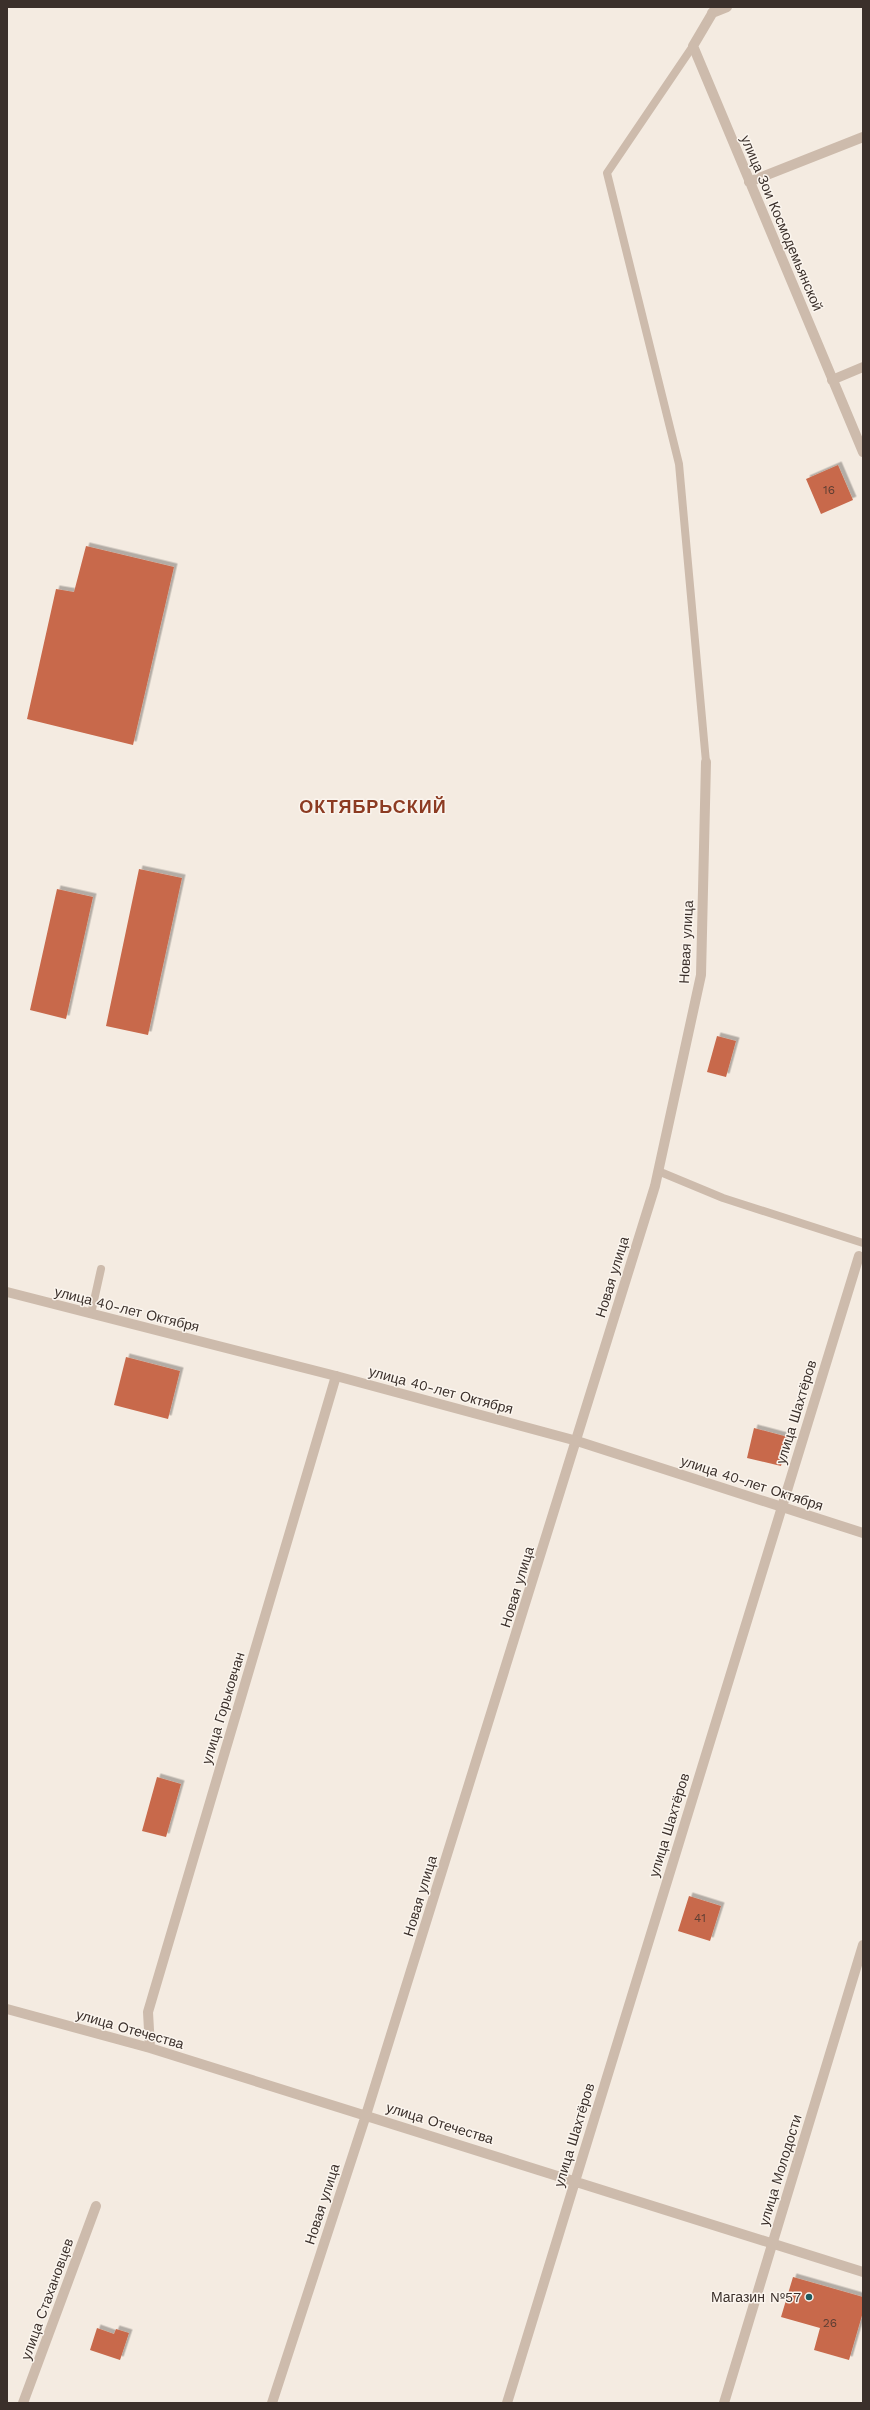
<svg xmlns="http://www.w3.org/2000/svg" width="870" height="2410" font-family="'Work Sans',sans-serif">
	<defs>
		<filter id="shadow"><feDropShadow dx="3.5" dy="-3.5" stdDeviation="0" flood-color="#0004"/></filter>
	</defs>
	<rect width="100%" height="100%" fill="#f4ebe1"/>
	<path fill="#c8694b" filter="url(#shadow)" d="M 838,465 L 853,500 L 821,514 L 806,479 Z
		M 86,546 L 174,567 L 133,745 L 27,719 L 56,589 L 74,592 Z
		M 139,869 L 182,878 L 148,1035 L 106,1026 Z
		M 57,889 L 93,897 L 66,1019 L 30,1010 Z
		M 717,1036 L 736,1041 L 726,1077 L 707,1072 Z
		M 126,1357 L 180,1371 L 168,1419 L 114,1405 Z
		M 754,1428 L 788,1437 L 781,1466 L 747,1458 Z
		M 157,1777 L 181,1784 L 166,1837 L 142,1831 Z
		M 689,1896 L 721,1906 L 710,1941 L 678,1931 Z
		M 793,2277 L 863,2297 L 863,2312 L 849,2360 L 814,2350 L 820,2328 L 781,2317 Z
		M 97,2328 L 114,2334 L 116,2329 L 129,2333 L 120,2360 L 90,2350 Z"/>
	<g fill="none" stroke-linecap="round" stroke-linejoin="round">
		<path stroke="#cdbbac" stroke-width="8" d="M 693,46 L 607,173 L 679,464 L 706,762
			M 658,1171 L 723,1198 L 863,1243
			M 91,1314 L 101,1269"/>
		<path stroke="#cdbbac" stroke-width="10" d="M 716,7 L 693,46 L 863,452
			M 712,13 L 727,7
			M 749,182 L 863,137
			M 832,380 L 863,367
			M 7,2009 L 150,2048 L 863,2272
			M 150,2048 L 148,2012 L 336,1376
			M 23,2403 L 96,2206
			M 272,2403 L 366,2115 L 655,1186 L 701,975 L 706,762
			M 507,2403 L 859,1256"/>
		<path stroke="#cdbbac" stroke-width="10" d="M 7,1292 L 336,1376 L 577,1441 L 863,1533
			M 724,2403 L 863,1945"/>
	</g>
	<circle fill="#1f5a5e" stroke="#fbf5ee" stroke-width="1.5" cx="809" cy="2297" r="4"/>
	<g text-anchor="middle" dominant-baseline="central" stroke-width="3" stroke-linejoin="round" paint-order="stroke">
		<g font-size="12" fill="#5e3e33">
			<text x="829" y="490">16</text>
			<text x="700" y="1918">41</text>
			<text x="830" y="2323">26</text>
		</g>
		<g font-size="14" fill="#3b302b" stroke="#fbf5ee">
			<text transform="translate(782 223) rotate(67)">улица Зои Космодемьянской</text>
			<text transform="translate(686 942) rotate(-87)">Новая улица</text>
			<text transform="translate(612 1277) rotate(-73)">Новая улица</text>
			<text transform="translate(127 1309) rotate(14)">улица 40-лет Октября</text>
			<text transform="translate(441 1390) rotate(15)">улица 40-лет Октября</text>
			<text transform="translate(796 1412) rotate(-73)">улица Шахтёров</text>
			<text transform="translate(752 1483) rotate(18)">улица 40-лет Октября</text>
			<text transform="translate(517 1587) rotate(-73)">Новая улица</text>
			<text transform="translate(223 1708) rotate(-73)">улица Горьковчан</text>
			<text transform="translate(669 1825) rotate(-73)">улица Шахтёров</text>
			<text transform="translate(420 1896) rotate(-73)">Новая улица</text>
			<text transform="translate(130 2029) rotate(16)">улица Отечества</text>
			<text transform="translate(440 2123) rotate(17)">улица Отечества</text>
			<text transform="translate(574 2135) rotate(-73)">улица Шахтёров</text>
			<text transform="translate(780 2170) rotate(-73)">улица Молодости</text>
			<text transform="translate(322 2204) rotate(-72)">Новая улица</text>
			<text transform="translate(47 2299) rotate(-70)">улица Стахановцев</text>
		</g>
		<g font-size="14" fill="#3b302b" stroke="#fbf5ee" text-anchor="end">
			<text x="801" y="2297">Магазин №57</text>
		</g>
		<g font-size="18" font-weight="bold" letter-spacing="1" fill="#8c3b22" stroke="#fbf5ee">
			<text x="373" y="806">ОКТЯБРЬСКИЙ</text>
		</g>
	</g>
	<rect width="870" height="2410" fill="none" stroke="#3b302b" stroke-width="16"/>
</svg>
